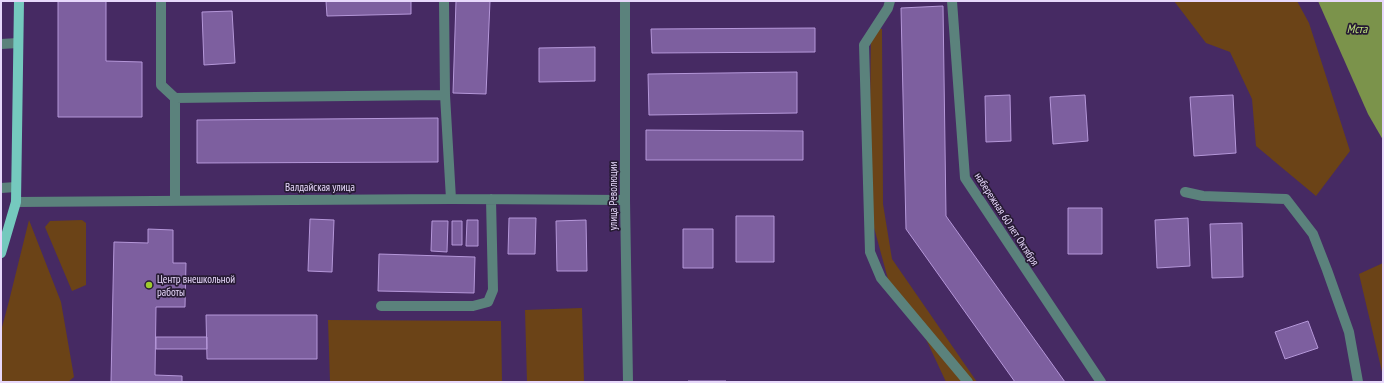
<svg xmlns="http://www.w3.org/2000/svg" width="1384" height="383" font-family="'PT Sans Narrow',sans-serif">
	<rect width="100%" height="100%" fill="#462a63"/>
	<path fill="#6b4317" d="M 1174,1 L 1297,1 L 1309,23 L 1350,151 L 1316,196 L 1256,146 L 1252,99 L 1230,52 L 1206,43 Z
		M 871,27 L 882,29 L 883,204 L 892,259 L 977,382 L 946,382 L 925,337 L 892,294 L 869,209 Z
		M 29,220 L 61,302 L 74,377 L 68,382 L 1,382 L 1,331 L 9,301 Z
		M 82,220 L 86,223 L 86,285 L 72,291 L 45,227 L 50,221 Z
		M 1383,263 L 1383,376 L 1359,274 Z
		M 582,308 L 584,382 L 527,382 L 525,310 Z
		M 328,320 L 501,321 L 502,382 L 330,382 Z"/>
	<path fill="#7b934b" d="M 1318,1 L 1383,1 L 1383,140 L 1368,114 Z"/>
	<path fill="#7d5f9f" stroke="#b597d9" d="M 58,1 L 106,1 L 106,61 L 142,62 L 142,117 L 58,117 Z
		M 326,1 L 411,1 L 411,14 L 327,16 Z
		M 456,1 L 490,1 L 486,94 L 453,93 Z
		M 943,6 L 946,216 L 1065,382 L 1015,382 L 906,229 L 901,8 Z
		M 232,11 L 235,63 L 204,65 L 202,12 Z
		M 815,28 L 815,52 L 652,53 L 651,29 Z
		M 595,47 L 595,81 L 539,82 L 539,48 Z
		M 797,72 L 797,113 L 649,115 L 648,74 Z
		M 1010,95 L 1011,141 L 986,142 L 985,96 Z
		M 1085,95 L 1088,141 L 1053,144 L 1050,97 Z
		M 1233,95 L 1236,153 L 1194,156 L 1190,97 Z
		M 438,118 L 438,162 L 197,163 L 197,120 Z
		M 646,130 L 803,131 L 803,160 L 646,160 Z
		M 1068,208 L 1102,208 L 1102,254 L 1068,254 Z
		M 736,216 L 774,216 L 774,262 L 736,262 Z
		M 509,218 L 536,218 L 535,254 L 508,254 Z
		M 1188,218 L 1190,266 L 1157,268 L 1155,220 Z
		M 310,219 L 334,220 L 332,272 L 308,271 Z
		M 467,220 L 478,220 L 478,246 L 466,246 Z
		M 586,220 L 587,271 L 557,271 L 556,221 Z
		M 432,221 L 448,221 L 447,252 L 431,251 Z
		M 452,221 L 462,221 L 462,245 L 452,245 Z
		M 1242,223 L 1243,277 L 1212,278 L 1210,224 Z
		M 148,229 L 173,230 L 173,263 L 186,263 L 185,307 L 156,307 L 155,375 L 182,376 L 182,382 L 111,382 L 114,242 L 148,243 Z
		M 683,229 L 713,229 L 713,268 L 683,268 Z
		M 379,254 L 475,257 L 474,293 L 378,291 Z
		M 206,315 L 317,315 L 317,359 L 207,359 Z
		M 1308,321 L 1318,348 L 1285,359 L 1275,332 Z
		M 156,337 L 207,337 L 207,349 L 156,349 Z
		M 688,381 L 726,381 L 726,382 L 688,382 Z"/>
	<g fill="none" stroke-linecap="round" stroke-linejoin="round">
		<path stroke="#5b827c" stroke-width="10" d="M 161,1 L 161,85 L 175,98 L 175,200
			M 444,1 L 445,95 L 451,199
			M 625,1 L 625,200 L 628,382
			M 890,1 L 888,8 L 864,45 L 870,252 L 881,278 L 968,382
			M 952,1 L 965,178 L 1101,382
			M 1,44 L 18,43
			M 175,98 L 445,95
			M 1,188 L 16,187
			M 1185,192 L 1203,196 L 1286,199 L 1313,234 L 1327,270 L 1349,332 L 1358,382
			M 16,202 L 451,199 L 625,200
			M 381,306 L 473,306 L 488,302 L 493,290 L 491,199"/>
		<path stroke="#75c9be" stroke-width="10" d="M 1,253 L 16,202 L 19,1"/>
	</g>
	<circle fill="#9eca2e" stroke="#271b34" stroke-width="1.5" cx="149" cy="285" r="4"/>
	<g text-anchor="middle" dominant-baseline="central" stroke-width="3.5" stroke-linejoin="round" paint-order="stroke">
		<g font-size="11" fill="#e7d8fb" stroke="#271b34">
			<text x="320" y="187">Валдайская улица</text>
			<text transform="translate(613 196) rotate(-90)">улица Революции</text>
			<text transform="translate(1007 219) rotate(57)">набережная 60 лет Октября</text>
		</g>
		<g font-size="11" fill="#e7d8fb" stroke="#271b34" text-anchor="start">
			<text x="157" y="279">Центр внешкольной<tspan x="157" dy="13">работы</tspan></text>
		</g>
		<g font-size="12" font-style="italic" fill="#bee07c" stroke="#271b34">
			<text x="1357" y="28">Мста</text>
		</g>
	</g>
	<rect width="1384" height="383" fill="none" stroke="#e7d8fb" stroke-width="4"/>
</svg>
